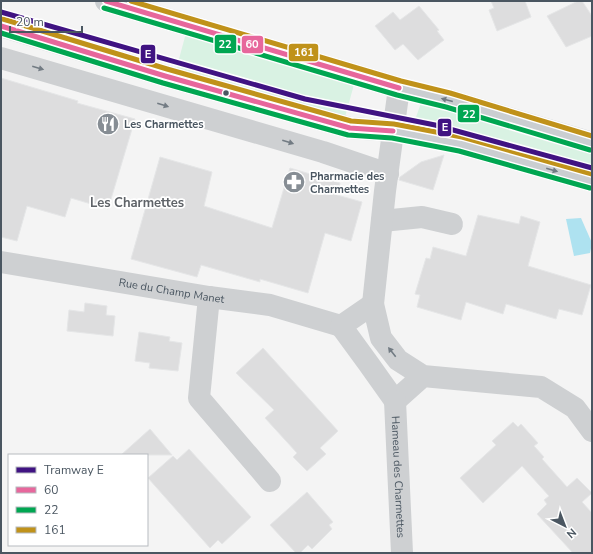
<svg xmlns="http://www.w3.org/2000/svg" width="593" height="554" font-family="'Nunito Sans',sans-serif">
	<rect width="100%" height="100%" fill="#f4f4f4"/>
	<path fill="#d9f2e3" d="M 186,33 L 355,81 L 345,117 L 176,70 Z
		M 421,103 L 592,150 L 592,175 L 416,126 L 415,120 Z"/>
	<path fill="#aee2f0" d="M 581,218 L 592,243 L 590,253 L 574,256 L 566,219 Z"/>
	<path fill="#ddddde" stroke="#e5e6e7" d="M 491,1 L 525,1 L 531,17 L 497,31 L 489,10 L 494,8 Z
		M 578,1 L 582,1 L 592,16 L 592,36 L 566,47 L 547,16 Z
		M 419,6 L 439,30 L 437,31 L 444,40 L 418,60 L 403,44 L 395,50 L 375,26 L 393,12 L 400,20 Z
		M 1,78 L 78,101 L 77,103 L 135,119 L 108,209 L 71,198 L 65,217 L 27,206 L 17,241 L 1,237 Z
		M 444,155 L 433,190 L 399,180 L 400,177 L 421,162 Z
		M 160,157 L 212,172 L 204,206 L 272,228 L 290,168 L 340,183 L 337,195 L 362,202 L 351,241 L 325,233 L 308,293 L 260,279 L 260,282 L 201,265 L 197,277 L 131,259 Z
		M 478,215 L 519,224 L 521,216 L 540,222 L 528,266 L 591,285 L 582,315 L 559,309 L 556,319 L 506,304 L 503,314 L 466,302 L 461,320 L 417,307 L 420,295 L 415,294 L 426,258 L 430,259 L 433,247 L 466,256 Z
		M 85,303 L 107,306 L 106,315 L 115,316 L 113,336 L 67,331 L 69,310 L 84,312 Z
		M 139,332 L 170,337 L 169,341 L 182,343 L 178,371 L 149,368 L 150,363 L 135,361 Z
		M 263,348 L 338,431 L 320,448 L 326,454 L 307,471 L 293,457 L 297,453 L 265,418 L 274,410 L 236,373 Z
		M 513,422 L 518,427 L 521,424 L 538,443 L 534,446 L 544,457 L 542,459 L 567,487 L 577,478 L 592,493 L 582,502 L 592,513 L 592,553 L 573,553 L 537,514 L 547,504 L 544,500 L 549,496 L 522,466 L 483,503 L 460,478 L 496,445 L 492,441 Z
		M 150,429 L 172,455 L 121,455 Z
		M 189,449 L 251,517 L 222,544 L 218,540 L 210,548 L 148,478 L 173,456 L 177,460 Z
		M 307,492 L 333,522 L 329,525 L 332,529 L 312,549 L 308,545 L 300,553 L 296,553 L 270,525 Z"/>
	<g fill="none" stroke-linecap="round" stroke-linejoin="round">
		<g stroke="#ced0d2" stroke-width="22">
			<path d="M 1,58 L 323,152 L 388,174"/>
			<path d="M 382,221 L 422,217 L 452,224"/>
			<path id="s1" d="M 1,262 L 209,297 L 270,305 L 341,326"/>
			<path d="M 209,297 L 199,398 L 270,481"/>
			<path d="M 373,304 L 385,191 L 399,88"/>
			<path d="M 423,376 L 395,401 L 368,363 L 341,326 L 373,304 L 381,338 L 398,360 L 423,376 L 541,387 L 575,408 L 592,431"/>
			<path id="s2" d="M 395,401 L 402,553"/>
		</g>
		<path stroke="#caced1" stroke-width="22" d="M 106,1 L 399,88 L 448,100 L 592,143
			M 1,26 L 165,76 L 350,128 L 393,131 L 461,144 L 592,181"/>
		<g stroke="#fff" stroke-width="8">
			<path id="bus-1" d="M 106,1 L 399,88
				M 1,26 L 165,76 L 350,128 L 393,131"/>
		</g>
		<g stroke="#fff" stroke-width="8">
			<path id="bus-2" d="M 104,8 L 397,95 L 446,107 L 590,150
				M 1,33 L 163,83 L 348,135 L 392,138 L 459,151 L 590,188"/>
		</g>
		<g stroke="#fff" stroke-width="8">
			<path id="bus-3" d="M 131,1 L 401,81 L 450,93 L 592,136
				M 3,19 L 167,69 L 351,121 L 394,124 L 462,137 L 592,174"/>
		</g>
		<use href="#bus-1" stroke="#e7679c" stroke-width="5"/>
		<use href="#bus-2" stroke="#00a651" stroke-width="5"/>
		<use href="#bus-3" stroke="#c0921a" stroke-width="5"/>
		<g stroke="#fff" stroke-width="8">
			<path id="tram-1" d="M 1,12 L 305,99 L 435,125 L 592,168"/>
		</g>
		<use href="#tram-1" stroke="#401382" stroke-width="5"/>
	</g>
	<defs><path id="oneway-solid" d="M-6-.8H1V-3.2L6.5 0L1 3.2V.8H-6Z"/></defs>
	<g fill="#727b83">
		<use href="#oneway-solid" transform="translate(38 68) rotate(16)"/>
		<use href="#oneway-solid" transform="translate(163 105) rotate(17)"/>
		<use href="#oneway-solid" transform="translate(288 142) rotate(17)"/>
		<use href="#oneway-solid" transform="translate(392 352) rotate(-128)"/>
	</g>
	<g fill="#707a83">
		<use href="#oneway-solid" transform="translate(447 100) rotate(-165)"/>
		<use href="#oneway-solid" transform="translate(552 170) rotate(16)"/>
	</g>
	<defs>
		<g id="restaurant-disc" transform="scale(1.15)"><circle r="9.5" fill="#868d94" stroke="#fff"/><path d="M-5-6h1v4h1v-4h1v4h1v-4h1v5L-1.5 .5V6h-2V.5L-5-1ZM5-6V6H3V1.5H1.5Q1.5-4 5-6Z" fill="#fff"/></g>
		<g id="pharmacy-disc" transform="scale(1.15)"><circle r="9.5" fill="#868d94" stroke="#fff"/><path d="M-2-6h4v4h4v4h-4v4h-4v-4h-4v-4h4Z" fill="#fff"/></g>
	</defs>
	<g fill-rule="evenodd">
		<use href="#restaurant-disc" x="108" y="124"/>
		<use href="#pharmacy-disc" x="294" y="182"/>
	</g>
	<circle fill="#4a5661" stroke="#fff" stroke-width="1.5" cx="226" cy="93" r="3.5"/>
	<g text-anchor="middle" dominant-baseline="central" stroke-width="3.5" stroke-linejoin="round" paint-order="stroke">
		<g font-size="11" font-weight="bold" fill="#4a5661" stroke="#fff" text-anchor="start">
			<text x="124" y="124">Les Charmettes</text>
			<text x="310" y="176">Pharmacie des<tspan x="310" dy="13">Charmettes</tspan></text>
		</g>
		<g font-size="11" fill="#4a5661" stroke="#fff">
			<text stroke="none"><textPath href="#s1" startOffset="173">Rue du Champ Manet</textPath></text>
			<text stroke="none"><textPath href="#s2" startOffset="76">Hameau des Charmettes</textPath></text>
		</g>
		<g font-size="13" font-weight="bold" fill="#5f6368" stroke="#fff">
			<text x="137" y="203">Les Charmettes</text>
		</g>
	</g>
	<g stroke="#fff" stroke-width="1.5">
		<rect x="214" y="34" width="23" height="20" rx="4" fill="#00a651"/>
		<rect x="241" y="35" width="23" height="19" rx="4" fill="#e7679c"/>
		<rect x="288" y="43" width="31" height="19" rx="4" fill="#c0921a"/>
		<rect x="140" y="44" width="16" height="20" rx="4" fill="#401382"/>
		<rect x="457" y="104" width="23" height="19" rx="4" fill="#00a651"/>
		<rect x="437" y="118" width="15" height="19" rx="4" fill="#401382"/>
	</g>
	<g font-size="11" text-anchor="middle" font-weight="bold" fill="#fff">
		<text x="225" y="48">22</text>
		<text x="252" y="48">60</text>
		<text x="304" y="56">161</text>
		<text x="148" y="58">E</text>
		<text x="469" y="118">22</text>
		<text x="445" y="131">E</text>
	</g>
	<rect width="593" height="554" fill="none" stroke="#4a5661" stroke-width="4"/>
	<rect x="8" y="454" width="140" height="92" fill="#ffffff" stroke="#b7bbc0"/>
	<rect x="16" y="467" width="20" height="6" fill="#401382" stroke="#b7bbc0"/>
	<text x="44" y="474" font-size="12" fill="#4a5661">Tramway E</text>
	<rect x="16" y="487" width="20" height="6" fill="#e7679c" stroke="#b7bbc0"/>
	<text x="44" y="494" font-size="12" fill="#4a5661">60</text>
	<rect x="16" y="507" width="20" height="6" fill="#00a651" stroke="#b7bbc0"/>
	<text x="44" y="514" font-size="12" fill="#4a5661">22</text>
	<rect x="16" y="527" width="20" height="6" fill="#c0921a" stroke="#b7bbc0"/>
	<text x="44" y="534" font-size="12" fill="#4a5661">161</text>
	<g transform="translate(565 526) rotate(138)" stroke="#ffffff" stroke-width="3" paint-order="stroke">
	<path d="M0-3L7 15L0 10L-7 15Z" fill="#4a5661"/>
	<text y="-6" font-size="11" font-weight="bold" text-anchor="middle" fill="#4a5661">N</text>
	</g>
	<path d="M10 26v6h72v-6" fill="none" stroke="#4a5661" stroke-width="2"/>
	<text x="16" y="26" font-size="12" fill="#4a5661" stroke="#ffffff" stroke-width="3" paint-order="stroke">20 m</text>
</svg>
